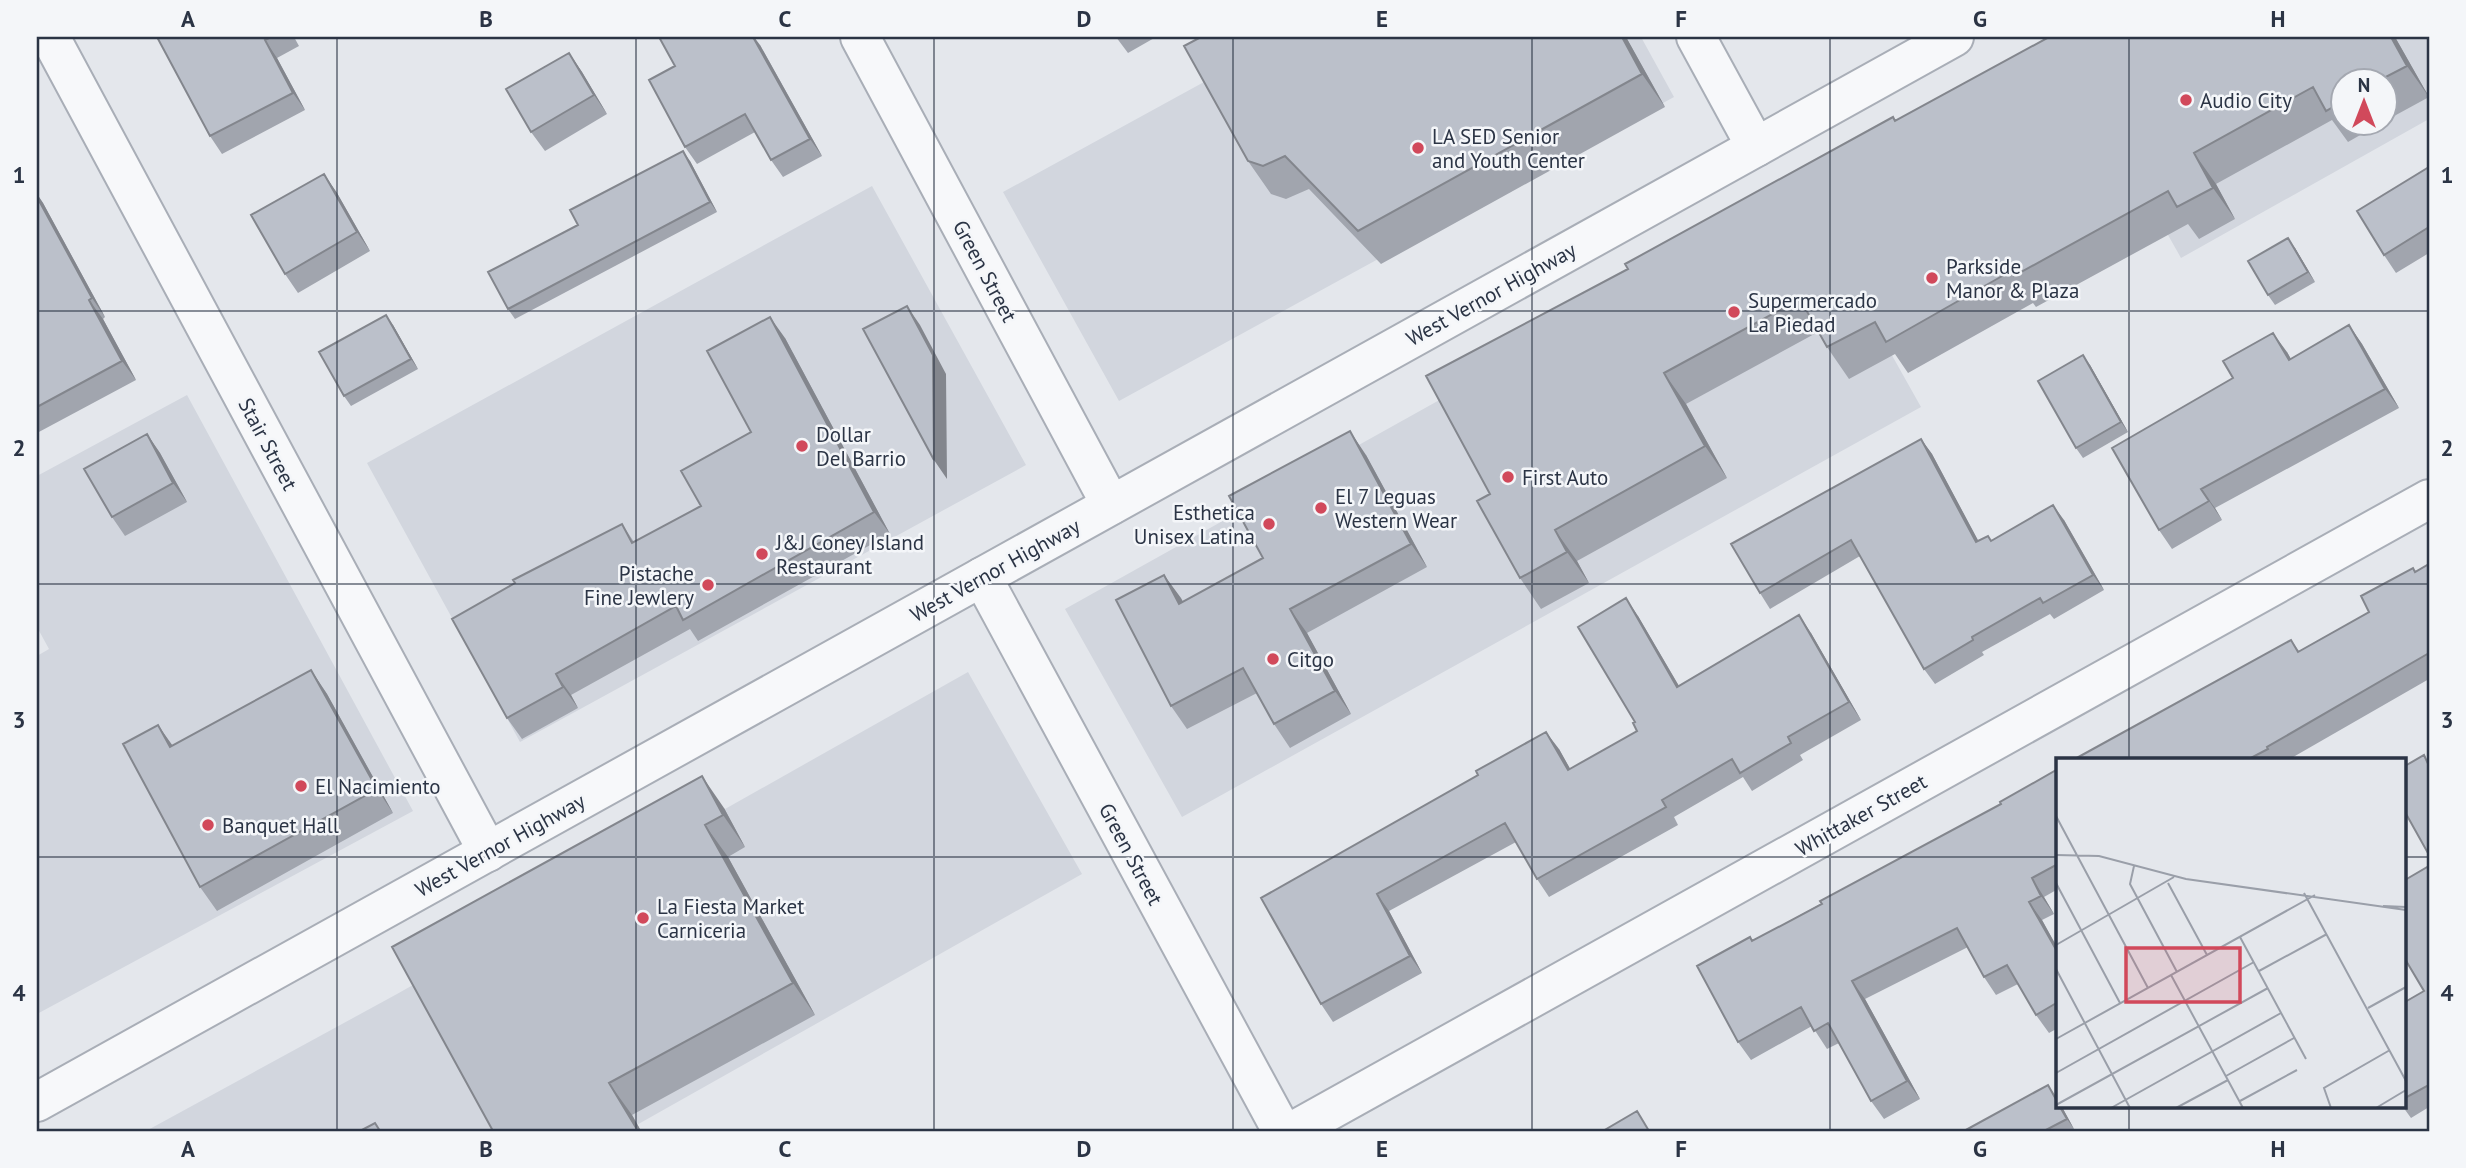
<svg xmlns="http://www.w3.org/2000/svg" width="2466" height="1168" font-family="'PT Sans',sans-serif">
	<rect width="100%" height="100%" fill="#e4e7ec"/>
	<path fill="#d2d6de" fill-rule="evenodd" d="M 1286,37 L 1641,37 L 1674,97 L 1119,401 L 1003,192 Z
		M 2122,37 L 2429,37 L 2429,119 L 2181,258 L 2072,65 ZM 2344,80 L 2386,80 L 2386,122 L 2344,122 Z
		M 872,186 L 1026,465 L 520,742 L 367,463 Z
		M 1803,197 L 1921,407 L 1182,817 L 1065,609 Z
		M 187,395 L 413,811 L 37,1014 L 37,656 L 49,649 L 37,627 L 37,476 Z
		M 968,672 L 1082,874 L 626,1131 L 146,1131 L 397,994 Z"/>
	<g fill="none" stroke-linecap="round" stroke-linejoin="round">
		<g stroke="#a9aeb7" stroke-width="42">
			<path id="minor" d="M 50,37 L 488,852
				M 860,37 L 1111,505
				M 1696,37 L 1756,147
				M 982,577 L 1282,1131
				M 1293,1131 L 2429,499"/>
		</g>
		<g stroke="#a9aeb7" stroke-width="42">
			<path id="tertiary" d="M 37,1102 L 1954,37"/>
		</g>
		<use href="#minor" stroke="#f7f8fa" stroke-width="38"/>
		<use href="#tertiary" stroke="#f7f8fa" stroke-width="38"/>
	</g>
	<path fill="#a1a5ae" d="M 157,37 L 294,37 L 299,46 L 277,58 L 305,110 L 222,154 L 210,136 Z
		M 1116,37 L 1156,37 L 1128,53 Z
		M 1201,37 L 1626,37 L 1665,107 L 1381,264 L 1309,189 L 1286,199 L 1271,194 L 1248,161 Z
		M 2395,37 L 2429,97 L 2385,121 L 2385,80 L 2343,80 L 2343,122 L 2383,122 L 2348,142 L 2332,120 L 2216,184 L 2235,219 L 2199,239 L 2188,224 L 2036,307 L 2033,303 L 1908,373 L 1895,354 L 1849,379 L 1827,347 L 1818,332 L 1686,404 L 1727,478 L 1577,561 L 1589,583 L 1541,609 L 1520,578 L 1490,494 L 1628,269 L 1896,121 Z
		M 760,45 L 822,156 L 783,177 L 771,160 L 755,132 L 697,164 L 685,147 L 675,66 Z
		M 569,53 L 582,72 L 607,114 L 545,151 L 531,132 Z
		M 690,161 L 717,212 L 515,319 L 508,309 L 578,225 Z
		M 2429,167 L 2429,253 L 2396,273 L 2384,255 Z
		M 324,174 L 337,193 L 370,251 L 298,293 L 285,274 Z
		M 37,194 L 43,203 L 105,317 L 103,319 L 136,380 L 37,433 Z
		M 2295,248 L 2315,282 L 2275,305 L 2268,295 Z
		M 393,325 L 418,369 L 351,406 L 344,396 Z
		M 2349,325 L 2362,344 L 2399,408 L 2215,508 L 2222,520 L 2172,549 L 2159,530 L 2287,352 L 2291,359 Z
		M 785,338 L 890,534 L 698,641 L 690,629 L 571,695 L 578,708 L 522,739 L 507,718 L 622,524 L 634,542 L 701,506 L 751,432 Z
		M 2090,365 L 2128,432 L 2083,458 L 2076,448 Z
		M 147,434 L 160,453 L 187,502 L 125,536 L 112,517 Z
		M 1921,439 L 1932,454 L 1978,541 L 1992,540 L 2064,520 L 2104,590 L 2054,619 L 2050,614 L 1982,652 L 1984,655 L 1935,684 L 1924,669 L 1860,556 L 1770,609 L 1760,593 Z
		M 1366,455 L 1427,567 L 1307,633 L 1351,714 L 1290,748 L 1274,724 L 1257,693 L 1187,729 L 1171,706 L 1164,575 L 1183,602 L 1263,558 Z
		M 2429,564 L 2429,679 L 2288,760 L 2073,760 L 2291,640 L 2299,651 L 2369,612 L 2415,572 Z
		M 1638,616 L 1679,686 L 1811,633 L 1861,720 L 1800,755 L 1803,760 L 1752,791 L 1743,777 L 1674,817 L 1678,825 L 1549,897 L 1537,879 L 1516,842 L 1389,911 L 1422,973 L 1333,1022 L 1321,1004 L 1261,898 L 1559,749 L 1570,769 L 1637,731 L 1635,722 Z
		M 311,670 L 327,694 L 393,813 L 217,911 L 200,887 L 158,725 L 172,746 Z
		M 2058,769 L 2058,889 L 2044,897 L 2054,914 L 2042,920 L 2058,949 L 2058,1028 L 2049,1033 L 2036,1015 L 2018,984 L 1996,995 L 1984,977 L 1968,947 L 1865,999 L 1920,1099 L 1884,1119 L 1871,1101 L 1839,1043 L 1827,1049 L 1812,1026 L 1751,1060 L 1738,1042 L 1753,941 L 2001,804 Z
		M 724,808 L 745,847 L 728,857 L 815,1015 L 632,1115 L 641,1131 L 493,1131 L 392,947 Z
		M 2429,866 L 2429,1107 L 2411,1118 L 2403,1107 L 2405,1107 L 2405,1002 L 2424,991 Z
		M 2048,1085 L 2055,1095 L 2058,1107 L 2062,1107 L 2074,1129 L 2069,1131 L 1964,1131 Z"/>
	<path fill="#83868d" d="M 753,37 L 754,37 L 760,45 L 822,156 L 810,139 Z
		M 1622,37 L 1626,37 L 1665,107 L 1642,74 Z
		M 2391,37 L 2395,37 L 2429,97 L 2407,66 Z
		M 265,40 L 277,58 L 305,110 L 293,93 Z
		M 569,53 L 582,72 L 607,114 L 594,95 Z
		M 683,151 L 690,161 L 717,212 L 710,202 Z
		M 2194,153 L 2216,184 L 2235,219 L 2213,188 Z
		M 324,174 L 337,193 L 370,251 L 357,232 Z
		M 37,194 L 43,203 L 105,317 L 92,298 L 37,197 Z
		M 2288,238 L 2295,248 L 2315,282 L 2308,272 Z
		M 89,300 L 103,319 L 136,380 L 122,361 Z
		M 907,306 L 920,325 L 946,374 L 947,479 L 934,460 Z
		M 386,315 L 393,325 L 418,369 L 411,359 Z
		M 770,317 L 785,338 L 890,534 L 874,512 Z
		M 2349,325 L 2362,344 L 2399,408 L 2385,389 Z
		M 2273,333 L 2287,352 L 2302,379 L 2289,360 Z
		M 2083,355 L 2090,365 L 2128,432 L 2121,422 Z
		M 1664,373 L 1686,404 L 1727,478 L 1705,446 Z
		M 1350,431 L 1366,455 L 1427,567 L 1411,544 Z
		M 147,434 L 160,453 L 187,502 L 173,483 Z
		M 1921,439 L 1932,454 L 1987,557 L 1976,542 Z
		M 2201,489 L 2215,508 L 2222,520 L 2209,501 Z
		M 2053,505 L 2064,520 L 2104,590 L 2093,575 Z
		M 1555,530 L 1577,561 L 1589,583 L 1567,552 Z
		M 1164,575 L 1181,598 L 1196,627 L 1179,604 Z
		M 1626,598 L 1638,616 L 1690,705 L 1677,687 Z
		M 1290,609 L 1307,633 L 1351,714 L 1335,691 Z
		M 1799,615 L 1811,633 L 1861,720 L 1849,702 Z
		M 311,670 L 327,694 L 393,813 L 377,789 Z
		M 556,674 L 571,695 L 578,708 L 563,687 Z
		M 158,725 L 175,749 L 170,747 Z
		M 1546,732 L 1559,749 L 1581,788 L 1568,770 Z
		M 702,776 L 724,808 L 745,847 L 723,815 Z
		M 705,825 L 728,857 L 815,1015 L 793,983 Z
		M 2032,878 L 2044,897 L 2054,914 L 2041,896 Z
		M 1377,894 L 1389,911 L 1422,973 L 1410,956 Z
		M 2029,902 L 2042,920 L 2058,949 L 2058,953 Z
		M 1852,981 L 1865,999 L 1920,1099 L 1907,1081 Z
		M 609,1083 L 632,1115 L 641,1131 L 638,1131 Z
		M 2060,1107 L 2062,1107 L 2074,1129 L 2067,1119 Z"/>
	<path fill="#bbc0ca" stroke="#83868d" stroke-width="2" d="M 157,37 L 271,37 L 265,40 L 293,93 L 210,136 Z
		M 659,37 L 753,37 L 810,139 L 771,160 L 745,114 L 685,147 L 649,80 L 675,66 Z
		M 1201,37 L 1622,37 L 1642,74 L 1358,231 L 1285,156 L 1263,166 L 1248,161 L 1184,46 Z
		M 2049,37 L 2391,37 L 2407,66 L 2380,80 L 2343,80 L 2343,101 L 2326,111 L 2313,87 L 2194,153 L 2213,188 L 2177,207 L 2168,191 L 2014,276 L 2011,271 L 1886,342 L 1875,322 L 1827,347 L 1800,299 L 1664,373 L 1705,446 L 1555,530 L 1567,552 L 1520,578 L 1477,501 L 1490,494 L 1426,376 L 1628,269 L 1625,264 L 1893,117 L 1895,121 Z
		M 569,53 L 594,95 L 531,132 L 506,89 Z
		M 683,151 L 710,202 L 508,309 L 488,272 L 578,225 L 570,210 Z
		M 2429,167 L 2429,227 L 2384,255 L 2357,211 Z
		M 324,174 L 357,232 L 285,274 L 251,215 Z
		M 37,197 L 92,298 L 89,300 L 122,361 L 37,407 Z
		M 2288,238 L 2308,272 L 2268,295 L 2248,261 Z
		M 907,306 L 933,355 L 934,460 L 863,329 Z
		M 386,315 L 411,359 L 344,396 L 319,352 Z
		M 770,317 L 874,512 L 683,620 L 676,606 L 556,674 L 563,687 L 507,718 L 452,619 L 515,583 L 513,580 L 622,524 L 632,543 L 701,506 L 681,471 L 751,432 L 707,351 Z
		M 2349,325 L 2385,389 L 2201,489 L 2209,501 L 2159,530 L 2112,448 L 2233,378 L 2223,361 L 2273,333 L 2289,360 Z
		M 2083,355 L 2121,422 L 2076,448 L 2038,381 Z
		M 1350,431 L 1411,544 L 1290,609 L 1335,691 L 1274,724 L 1243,668 L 1171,706 L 1116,600 L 1164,575 L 1179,604 L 1263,558 L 1229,496 Z
		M 147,434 L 173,483 L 112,517 L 84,469 Z
		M 1921,439 L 1976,542 L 1988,536 L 1991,541 L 2053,505 L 2093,575 L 2043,603 L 2040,598 L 1972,637 L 1973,640 L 1924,669 L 1851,540 L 1760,593 L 1731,544 Z
		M 2429,564 L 2429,653 L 2267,747 L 2268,749 L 2247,760 L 2073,760 L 2291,640 L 2298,652 L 2369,612 L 2361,596 L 2413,568 L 2415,572 Z
		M 1626,598 L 1677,687 L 1799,615 L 1849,702 L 1788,737 L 1791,743 L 1740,773 L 1732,759 L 1662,800 L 1666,807 L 1537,879 L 1505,823 L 1377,894 L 1410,956 L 1321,1004 L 1261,898 L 1478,775 L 1476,771 L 1546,732 L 1568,770 L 1637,731 L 1633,723 L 1635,722 L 1578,627 Z
		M 311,670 L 377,789 L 200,887 L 123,744 L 158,725 L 170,747 Z
		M 2424,755 L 2429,766 L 2429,855 L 2405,812 L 2405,766 Z
		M 2058,769 L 2058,864 L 2032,878 L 2041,896 L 2029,902 L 2058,953 L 2058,1002 L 2036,1015 L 2007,965 L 1984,977 L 1957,928 L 1852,981 L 1907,1081 L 1871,1101 L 1828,1023 L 1814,1031 L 1801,1007 L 1738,1042 L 1697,966 L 1750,937 L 1752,941 L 1822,904 L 1820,901 L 2001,804 L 2000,802 Z
		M 702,776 L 723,815 L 705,825 L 793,983 L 609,1083 L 638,1131 L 493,1131 L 392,947 Z
		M 2429,866 L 2429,1085 L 2405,1098 L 2405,1002 L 2424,991 L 2405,959 L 2405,880 Z
		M 2048,1085 L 2058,1103 L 2058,1107 L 2060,1107 L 2067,1119 L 2044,1131 L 1964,1131 Z
		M 1637,1111 L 1649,1131 L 1603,1131 Z
		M 375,1123 L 380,1131 L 360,1131 Z"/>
	<path fill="none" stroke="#2b3445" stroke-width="2" stroke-opacity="0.55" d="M 337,37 L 337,1131M 636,37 L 636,1131M 934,37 L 934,1131M 1233,37 L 1233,1131M 1532,37 L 1532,1131M 1830,37 L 1830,1131M 2129,37 L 2129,760M 37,311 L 2429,311M 37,584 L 2429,584M 37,857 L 2058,857M 2405,857 L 2429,857M 2129,1107 L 2129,1131"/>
	<g fill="#d1495b" stroke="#f4f6f9" stroke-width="2.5">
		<circle cx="2186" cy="100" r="7"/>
		<circle cx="1418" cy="148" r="7"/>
		<circle cx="1932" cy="278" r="7"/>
		<circle cx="1734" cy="312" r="7"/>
		<circle cx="802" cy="446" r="7"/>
		<circle cx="1508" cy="477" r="7"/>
		<circle cx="1321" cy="508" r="7"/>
		<circle cx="1269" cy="524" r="7"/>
		<circle cx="762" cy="554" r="7"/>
		<circle cx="708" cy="585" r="7"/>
		<circle cx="1273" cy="659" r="7"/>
		<circle cx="301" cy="786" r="7"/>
		<circle cx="208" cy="825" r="7"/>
		<circle cx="643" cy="918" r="7"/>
	</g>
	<g text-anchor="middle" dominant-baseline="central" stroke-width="5" stroke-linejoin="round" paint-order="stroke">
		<g font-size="21" fill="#2b3445" stroke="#f4f6f9" text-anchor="start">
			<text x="2200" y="100">Audio City</text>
			<text x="1432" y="136">LA SED Senior<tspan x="1432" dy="24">and Youth Center</tspan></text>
			<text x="1946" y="266">Parkside<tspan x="1946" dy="24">Manor &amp; Plaza</tspan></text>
			<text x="1748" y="300">Supermercado<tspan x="1748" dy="24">La Piedad</tspan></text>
			<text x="816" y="434">Dollar<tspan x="816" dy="24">Del Barrio</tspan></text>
			<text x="1522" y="477">First Auto</text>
			<text x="1335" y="496">El 7 Leguas<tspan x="1335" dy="24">Western Wear</tspan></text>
			<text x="1255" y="512" text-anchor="end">Esthetica<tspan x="1255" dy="24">Unisex Latina</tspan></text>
			<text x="776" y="542">J&amp;J Coney Island<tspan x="776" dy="24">Restaurant</tspan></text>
			<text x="694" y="573" text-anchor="end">Pistache<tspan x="694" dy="24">Fine Jewlery</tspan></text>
			<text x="1287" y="659">Citgo</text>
			<text x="315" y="786">El Nacimiento</text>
			<text x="222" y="825">Banquet Hall</text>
			<text x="657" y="906">La Fiesta Market<tspan x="657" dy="24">Carniceria</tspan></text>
		</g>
		<g font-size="21" fill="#2b3445" stroke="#f4f6f9">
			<text transform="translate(985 271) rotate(62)">Green Street</text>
			<text transform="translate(1491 294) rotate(-29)">West Vernor Highway</text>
			<text transform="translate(268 444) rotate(62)">Stair Street</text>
			<text transform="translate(995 570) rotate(-29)">West Vernor Highway</text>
			<text transform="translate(1861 815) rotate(-29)">Whittaker Street</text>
			<text transform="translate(500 845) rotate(-29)">West Vernor Highway</text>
			<text transform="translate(1131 854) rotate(62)">Green Street</text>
		</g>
	</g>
	<g transform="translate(2056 758)">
		<rect width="350" height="350" fill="#e4e7ec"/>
		<path fill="none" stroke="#9a9fa9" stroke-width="2" d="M 0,58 L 92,230M 0,97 L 43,98 L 130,121 L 350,152M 78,108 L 74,126 L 121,214M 0,125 L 64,245M 112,125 L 151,197M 248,135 L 350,323M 327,148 L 350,149M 184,179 L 250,301M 0,187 L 118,119M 0,211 L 74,350M 203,213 L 271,176M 115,217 L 187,350M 312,250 L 350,229M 0,281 L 259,137M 0,315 L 198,204M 170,318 L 238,280M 184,343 L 241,312M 0,347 L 212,230M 55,350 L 225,255M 120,350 L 172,322M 275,350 L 268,330 L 334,292M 320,350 L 350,332"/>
		<path fill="#d1495b" fill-opacity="0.15" stroke="#d1495b" stroke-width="3.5" d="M 70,190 L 184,190 L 184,244 L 70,244 Z"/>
		<rect width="350" height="350" fill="none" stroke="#2b3445" stroke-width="3.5"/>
	</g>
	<rect width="2466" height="1168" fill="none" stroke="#f4f6f9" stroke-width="77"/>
	<g transform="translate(2364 102)"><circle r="33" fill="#f4f6f9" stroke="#a4a8b1" stroke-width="2"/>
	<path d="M0-5L12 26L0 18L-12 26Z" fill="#d1495b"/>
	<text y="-10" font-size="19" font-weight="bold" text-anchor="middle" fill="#2b3445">N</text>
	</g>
	<rect x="38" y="38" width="2390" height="1092" fill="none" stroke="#2b3445" stroke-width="2.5"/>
	<g font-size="23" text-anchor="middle" font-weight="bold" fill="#2b3445">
		<text x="188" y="27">A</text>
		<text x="486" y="27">B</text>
		<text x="785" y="27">C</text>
		<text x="1084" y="27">D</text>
		<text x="1382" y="27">E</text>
		<text x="1681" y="27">F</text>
		<text x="1980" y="27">G</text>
		<text x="2278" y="27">H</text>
		<text x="19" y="183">1</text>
		<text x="2447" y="183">1</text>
		<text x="19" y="456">2</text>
		<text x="2447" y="456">2</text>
		<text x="19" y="728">3</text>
		<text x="2447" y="728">3</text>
		<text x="19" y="1001">4</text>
		<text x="2447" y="1001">4</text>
		<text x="188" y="1157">A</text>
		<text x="486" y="1157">B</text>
		<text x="785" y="1157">C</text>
		<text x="1084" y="1157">D</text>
		<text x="1382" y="1157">E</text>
		<text x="1681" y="1157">F</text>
		<text x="1980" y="1157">G</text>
		<text x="2278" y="1157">H</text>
	</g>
</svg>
